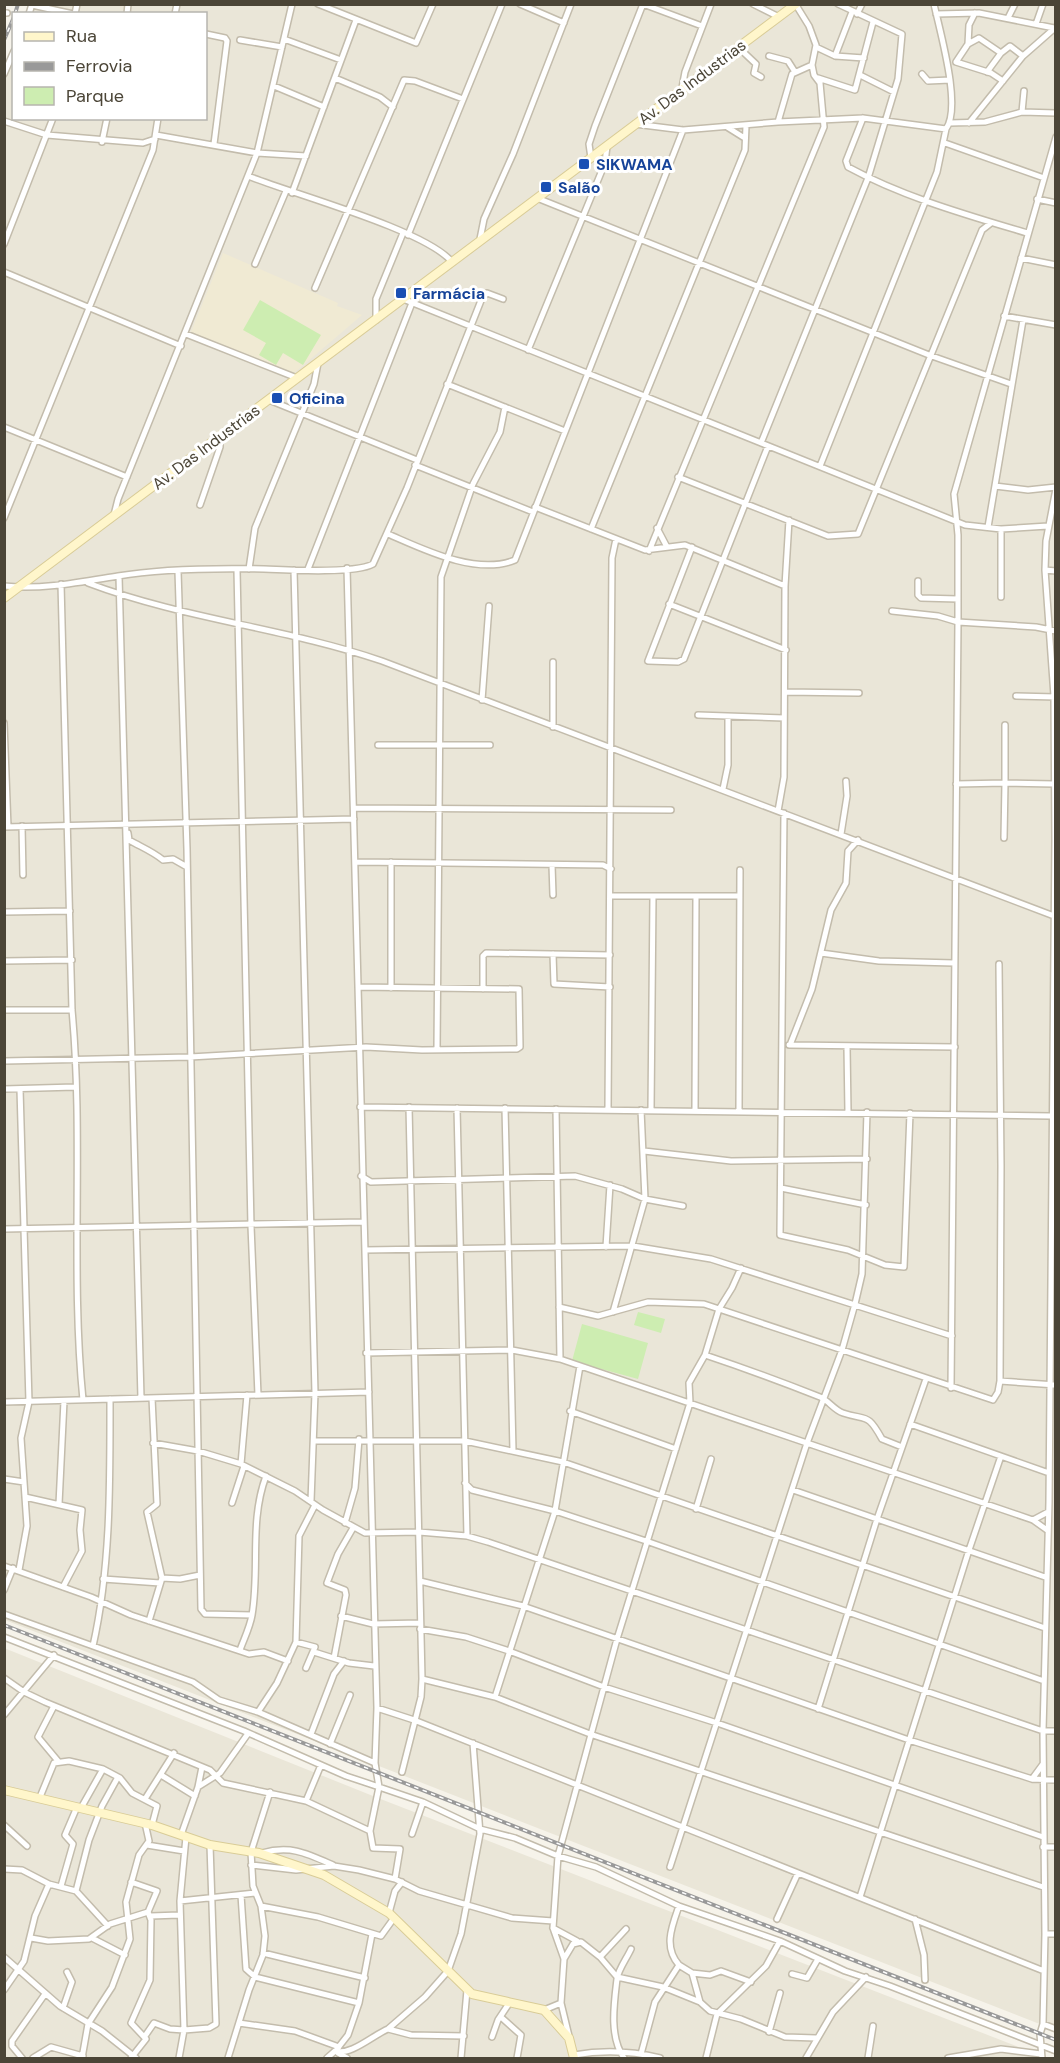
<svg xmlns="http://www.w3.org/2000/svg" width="1060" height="2063" font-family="'DM Sans',sans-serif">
	<rect width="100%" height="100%" fill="#f6f3ea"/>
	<path fill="#eae6d8" d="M 31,5 L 1055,5 L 1055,2030 L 5,1620 L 4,70 L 13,48 L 14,118 L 206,118 L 206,14 L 27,13 Z
		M 4,1648 L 378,1798 L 1047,2058 L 5,2058 Z"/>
	<path fill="#f0ead3" d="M 223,253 L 338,303 L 337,306 L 362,315 L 293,374 L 191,332 Z"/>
	<path fill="#cdedb1" d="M 260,300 L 321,335 L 303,365 L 283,353 L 276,365 L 259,355 L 266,343 L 243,330 Z
		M 638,1312 L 665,1319 L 661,1333 L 634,1325 Z
		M 582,1324 L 648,1343 L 638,1379 L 572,1361 Z"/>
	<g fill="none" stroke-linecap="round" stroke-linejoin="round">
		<g stroke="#c3bcac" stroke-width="8">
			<path id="street" d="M 318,4 L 416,43 L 433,4
				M 520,4 L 564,23
				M 753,4 L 779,17
				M 32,5 L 73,14
				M 4,13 L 7,13
				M 29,14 L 32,4
				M 75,14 L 77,4
				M 127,14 L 128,4
				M 175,14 L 177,4
				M 857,14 L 862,4
				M 936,14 L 979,13 L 1054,28
				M 1008,18 L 1015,4
				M 1036,24 L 1043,4
				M 206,34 L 225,38 L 227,41 L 214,144
				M 284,39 L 341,60
				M 240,40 L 282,47
				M 968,44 L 969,25 L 975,13
				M 738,47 L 756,64 L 754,73 L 761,77
				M 816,47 L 835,56 L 864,58
				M 769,56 L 788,61 L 795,72
				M 835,56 L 852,12
				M 987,72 L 1001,53
				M 4,74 L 14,51
				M 922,74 L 928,81 L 950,80
				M 860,75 L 894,92
				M 335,78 L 380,97 L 393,107
				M 818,78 L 855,90 L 873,22
				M 1003,81 L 991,73 L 956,62 L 968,44 L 979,38 L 1001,53 L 1010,46 L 1023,56
				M 274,86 L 324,107
				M 682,88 L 685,72 L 711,4
				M 1022,112 L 1024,91
				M 863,118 L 846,161 L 848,167 C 903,197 967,215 1027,233
				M 4,121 L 47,135 L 143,143 L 155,139
				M 778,122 L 792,74 L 812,65
				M 950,123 L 985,122 L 1022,112 L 1056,113
				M 969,123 L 1023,56 L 1056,27
				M 635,124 L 683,130 L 778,122 L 863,118 L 946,129
				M 727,127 L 743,137
				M 156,135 L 257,153 L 306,156
				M 102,142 L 107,118
				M 945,143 L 1044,178
				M 591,158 L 589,144 L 595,126 L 643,4 L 702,26
				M 248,176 C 293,194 426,230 452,262
				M 292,193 L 356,20
				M 537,198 L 929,355 L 1011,384
				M 1037,199 L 1056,203
				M 408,235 L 502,4
				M 480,239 L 484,219 L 513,154 L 571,4
				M 4,244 L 53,118
				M 1021,258 L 1056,265
				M 255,264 L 286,191
				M 4,272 L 181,346
				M 315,288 L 404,80 L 415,81 L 463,99
				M 403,299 L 965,525 L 1001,529 L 1048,526
				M 1004,316 L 1056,325
				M 376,320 L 376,299 L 403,233
				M 186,334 L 297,378
				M 528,350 L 605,163 L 607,146
				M 447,384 L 565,431
				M 269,400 L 417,460
				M 4,427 L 127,477
				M 761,443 L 868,178 L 898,79 L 902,34 L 838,4
				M 415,465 L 533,512
				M 820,466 L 937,172 L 946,129 C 962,107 940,32 934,4
				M 678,477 L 828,536 L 858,534 L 982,230 L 991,223
				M 995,486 L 1028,490 L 1056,487
				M 200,505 L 220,447 L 220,437
				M 535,507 L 645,550 L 685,545 L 785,586
				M 114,515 L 118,499 L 257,153 L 292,4
				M 4,518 L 153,150 L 158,118
				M 988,527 L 1023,320
				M 657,528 L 667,547
				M 591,529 L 745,150 L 746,126
				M 1001,529 L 1001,597
				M 388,534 C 423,549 476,576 515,560 L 683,130
				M 692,547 L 648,661 L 678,662 L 684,659 L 768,446
				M 649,551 L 824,127 L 820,83 L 814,75 L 812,65 L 816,45 L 809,26 L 796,5
				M 347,568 L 377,1708 L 375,1763 L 379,1787 L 423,1802 L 480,1829 L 515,1838 L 558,1856 L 596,1867 L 679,1906 L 780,1941 L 845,1971 L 890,1986 L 1056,2051
				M 249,569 L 255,528 L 314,384 L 318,363
				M 308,569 L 412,303
				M 237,570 L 251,1226 L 258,1395
				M 294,570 L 315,1393 L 311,1501
				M 1045,570 L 1056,571
				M 178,571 L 187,849 L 201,1609 L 205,1614 L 252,1615
				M 119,576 L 141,1398
				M 918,581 L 918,595 L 921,598 L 958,599
				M 88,583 C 183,619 286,628 382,661 L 1054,916
				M 61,584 L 72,1010 C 84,1139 70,1271 83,1400
				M 4,586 C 42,590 81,582 118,576 C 165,568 217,568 264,569 C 287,570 355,574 373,564 L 407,488 L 482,298 L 487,293 L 503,299
				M 669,604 L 786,650
				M 892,611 L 938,616 L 958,622 L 1036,627 L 1056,631
				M 553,662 L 553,727
				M 785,692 L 859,693
				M 1016,696 L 1056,697
				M 482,700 L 489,606
				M 698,715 L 784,718
				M 4,723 L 8,827
				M 378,745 L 490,745
				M 956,784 L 1005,783 L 1005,725
				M 723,789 L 728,765 L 728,717
				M 354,808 L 671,810
				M 778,811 L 784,777 L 785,586 L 789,520
				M 784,813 L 780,1235 L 848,1250 L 885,1265 L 904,1267 L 910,1113
				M 22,826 L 23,875
				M 4,827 L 354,819
				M 128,833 L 129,840 C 141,847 152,851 163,860 L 173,859 L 187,867
				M 841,834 L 847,796 L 846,781
				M 1004,838 L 1005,783 L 1054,784
				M 356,862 L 603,865 L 611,869
				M 391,862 L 391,988
				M 552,865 L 553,895
				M 610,896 L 739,896
				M 4,912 L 70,911
				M 821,953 L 879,961 L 954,963
				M 553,954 L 554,984 L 610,987
				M 4,961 L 72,960
				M 483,989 L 483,956 L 486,953 L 610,955
				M 4,1010 L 72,1010
				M 789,1045 L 955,1047
				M 790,1045 L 812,989 L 831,910 L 846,883 L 848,851 L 858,840
				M 847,1047 L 848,1112
				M 437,1049 L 441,577 L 473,484 L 500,432 L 505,407
				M 4,1061 L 190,1057 L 366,1047 L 422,1050 L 517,1049 L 520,1047 L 519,989 L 358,987
				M 4,1089 L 75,1087
				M 360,1107 L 1051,1116
				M 457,1108 L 467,1536
				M 505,1108 L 513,1451
				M 556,1109 L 560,1359
				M 608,1110 L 612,558 L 616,539
				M 651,1110 L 653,896
				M 695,1110 L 696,896
				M 739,1110 L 740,870
				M 644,1151 L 731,1161 L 867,1159
				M 361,1176 L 371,1182 L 575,1176 L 622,1189 L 645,1199 L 683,1206
				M 781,1188 L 866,1205
				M 4,1229 L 363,1222
				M 606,1247 L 610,1185
				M 365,1250 L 633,1246 L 711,1259 L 952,1336
				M 559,1307 L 598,1316 L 648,1302 L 704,1304 L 993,1400 L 998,1392 L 1000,1381 L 1001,1166 L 999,964
				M 613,1312 L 645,1199 L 641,1110
				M 366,1353 L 512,1350 L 560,1359 L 1033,1520 L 1047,1530
				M 705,1355 C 744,1368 782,1382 820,1397 C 828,1400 834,1410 843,1413 C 867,1421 867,1412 882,1439 L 902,1447
				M 1000,1381 L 1056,1385
				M 951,1388 L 958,622 L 958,535 L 954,494 L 1056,137
				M 4,1402 L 369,1392
				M 570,1411 L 676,1449
				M 910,1424 L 1049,1473
				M 314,1441 L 465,1441 L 563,1462 L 1045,1628
				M 153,1443 L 198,1451 L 241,1464 L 295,1491 L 323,1510 L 365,1533 L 419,1532 L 467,1536 L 488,1542 L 1043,1731 L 1056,1731
				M 241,1464 L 247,1395
				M 4,1479 L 24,1482
				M 465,1483 L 472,1490 L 555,1511 L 649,1542 L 1044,1681
				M 793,1490 L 1045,1577
				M 25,1497 L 82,1510 L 80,1530 L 82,1551 L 63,1587
				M 232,1503 L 244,1466
				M 59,1504 L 64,1401
				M 696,1509 L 711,1459
				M 1033,1520 L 1048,1512
				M 345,1523 L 355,1488 L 359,1439
				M 4,1566 L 91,1597 L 131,1615 L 249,1654 L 264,1652 L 288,1661
				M 19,1570 L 27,1526 L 21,1438 L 29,1402 L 20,1089
				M 162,1578 L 180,1579 L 200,1575
				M 103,1579 L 160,1583
				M 420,1581 L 523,1606 L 909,1740 L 1032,1779 L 1056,1780
				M 4,1590 L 13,1568
				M 4,1614 L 193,1682 L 219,1700 L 258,1712 L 277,1683 L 296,1642 L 299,1536 L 315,1505
				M 341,1616 L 373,1624 L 420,1623
				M 149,1621 L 162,1578 L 147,1512 L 157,1504 L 152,1398
				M 420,1629 L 466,1637 L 509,1651 L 604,1687 L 717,1723 L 1043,1837
				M 4,1637 L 244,1731 L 346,1776 L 379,1787 L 370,1831
				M 296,1642 L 315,1647 L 306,1668
				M 93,1646 C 111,1566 110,1481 110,1399
				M 240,1650 C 244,1639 250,1627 252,1615 C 260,1568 249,1522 266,1476
				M 314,1652 L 349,1663 L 374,1666
				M 334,1658 L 346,1595 L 345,1590 L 327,1583 L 338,1554 L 353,1528
				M 4,1678 L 24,1692 L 45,1702 L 210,1770 L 223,1783 L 306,1801 L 370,1831 L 373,1848 L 400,1849 L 395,1879
				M 422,1679 L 495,1697 L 590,1734 L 1043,1887
				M 495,1697 L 555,1511 L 580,1366
				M 54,1706 L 38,1737 L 58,1761
				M 377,1708 L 414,1720 L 1044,1971
				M 818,1709 L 877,1519 L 926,1379
				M 258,1712 L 375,1763
				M 4,1715 L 54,1655
				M 311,1734 L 334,1674 L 344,1661
				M 330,1744 L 350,1695
				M 402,1772 L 421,1697 L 422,1679 L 409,1107
				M 161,1775 L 195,1796
				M 1032,1779 L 1043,1764
				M 198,1787 L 220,1773 L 247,1735
				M 270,1792 L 251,1852 L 253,1886 L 261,1906 L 318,1917 L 381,1936 L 394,1918
				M 40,1797 L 54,1763 L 69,1761 L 103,1769 L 120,1778 L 132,1793 L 157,1806 L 152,1825
				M 145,1799 L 174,1753
				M 306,1801 L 321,1765
				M 81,1808 L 103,1769
				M 4,1825 L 27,1846
				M 412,1834 L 423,1802
				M 181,1835 L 198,1787 L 202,1767
				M 186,1837 L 180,1901 L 255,1893
				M 147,1845 L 184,1851
				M 1043,1847 L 1056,1847
				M 262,1853 C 290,1845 306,1853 333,1865
				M 251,1865 L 296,1870 L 334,1866 L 359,1870 L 395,1879 L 419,1891 L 512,1918 L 553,1921
				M 670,1867 L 807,1443 L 842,1350 L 855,1304 L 862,1274 L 867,1112
				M 4,1869 L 22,1870 L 49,1884 L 76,1891 L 108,1926
				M 131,1882 L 157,1891 L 148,1912
				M 61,1886 L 73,1844 L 65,1835 L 77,1807
				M 76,1891 L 89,1840 L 102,1806 L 118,1777
				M 241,1895 L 246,1969 L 255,1977 L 359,2003 L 372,1934
				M 860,1897 L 969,1550 L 1001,1456
				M 389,1913 L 395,1891 L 402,1882
				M 151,1916 L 179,1915
				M 777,1919 L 798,1873
				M 915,1919 L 924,1955 L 925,1980
				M 553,1928 L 577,1941
				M 1045,1934 L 1056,1934
				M 31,1938 L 48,1941 L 89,1939 L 110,1924 L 148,1912 L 151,1920 L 150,1980 L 131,2023 L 146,2039 L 131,2058
				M 92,1938 L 125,1955
				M 263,1953 L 365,1978
				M 4,1957 L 60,2006 L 102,2031 L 136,2058
				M 600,1957 L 626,1929
				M 564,1959 L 573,1944 L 581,1942 L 600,1957 L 617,1977 L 663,1987 L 700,2002
				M 679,1965 L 692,1973 L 700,2002 L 710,2011 L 741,2019 L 785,2037 L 816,2038
				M 692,1973 L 710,1975 L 721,1971 L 751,1982
				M 792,1974 L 807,1978 L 818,1959
				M 4,1990 L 24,1961 L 35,1916 L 49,1884
				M 561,2003 L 569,2036
				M 63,2008 L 72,1982 L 67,1972
				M 544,2010 L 561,2003 L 564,1959 L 553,1928 L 558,1856 L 617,1639 L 690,1403 L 689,1383 L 705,1355 L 719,1309 L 732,1288 L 741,1268
				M 502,2018 L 521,2035 L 517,2058
				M 239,2023 L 295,2031 L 339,2047
				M 1043,2024 L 1056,2029
				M 388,2029 L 425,1997 L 448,1971 L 461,1934 L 480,1834 L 473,1743
				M 769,2032 L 780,1993
				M 145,2036 L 154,2023 L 170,2029 L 184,2030 L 180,1901
				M 492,2037 L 498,2020 L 510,2002
				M 337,2049 L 348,2035 L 359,2003
				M 338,2053 L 347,2058
				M 641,2054 L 655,2002 L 679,1965 C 663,1947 672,1926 679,1906
				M 574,2055 C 602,2050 632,2051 660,2058
				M 22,2058 L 12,2046 L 12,2041 L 45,1994
				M 33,2058 L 51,2047 L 83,2056
				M 82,2058 L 88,2024 L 112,1987 L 130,1939 L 126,1902 L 139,1855 L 149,1841 L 145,1823
				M 179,2058 L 184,2030 L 209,2028 L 216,2024 L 210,1845
				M 228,2058 L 249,1990 L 263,1955 L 265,1936 L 261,1906
				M 327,2058 L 335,2051 C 351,2056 373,2035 388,2029 L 411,2035 L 464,2036
				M 461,2058 L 467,1990
				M 624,2058 C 609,2037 614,2004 617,1979 C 618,1970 627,1958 631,1949
				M 706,2058 L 717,2014 L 766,1966 L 780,1941
				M 806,2058 L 833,2012 L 866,1977
				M 868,2058 L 873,2026
				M 948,2058 L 1001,2049 L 1041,2054
				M 1042,2058 L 1040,2034 L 1043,2024 L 1045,1934 L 1043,1731 L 1049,1502 L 1055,840 L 1054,696 L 1045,570 L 1046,541 L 1056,489"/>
		</g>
		<g stroke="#d9cc97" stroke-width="10">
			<path id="secondary" d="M 4,598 L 796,4
				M 4,1790 L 152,1825 L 210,1845 L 259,1853 L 324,1875 L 389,1913 L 472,1994 L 544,2010 L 569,2038 L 574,2058"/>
		</g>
		<use href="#street" stroke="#fff" stroke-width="5"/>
		<use href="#secondary" stroke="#fff6cb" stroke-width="8"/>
		<g stroke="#999" stroke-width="4">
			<path id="rail" d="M 15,14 L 18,4
				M 4,40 L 14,17
				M 4,1625 L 1056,2040"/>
		</g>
		<use href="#rail" stroke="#fff" stroke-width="1.5" stroke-dasharray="4.5" stroke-linecap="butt"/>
	</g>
	<g fill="#1a4fb4" stroke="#fff" stroke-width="2">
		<rect x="578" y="158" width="12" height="12" rx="3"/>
		<rect x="540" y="181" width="12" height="12" rx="3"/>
		<rect x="395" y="287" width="12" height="12" rx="3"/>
		<rect x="271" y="392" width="12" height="12" rx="3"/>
	</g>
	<g text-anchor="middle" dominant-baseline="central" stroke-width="6" stroke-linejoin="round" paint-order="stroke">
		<g font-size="16" fill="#4b4537" stroke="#fff">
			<text transform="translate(692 82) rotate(-37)">Av. Das Industrias</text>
			<text transform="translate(206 447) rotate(-37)">Av. Das Industrias</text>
		</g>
		<g font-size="16" font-weight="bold" fill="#164399" stroke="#fff" text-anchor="start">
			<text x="596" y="164">SIKWAMA</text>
			<text x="558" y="187">Salão</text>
			<text x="413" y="293">Farmácia</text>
			<text x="289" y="398">Oficina</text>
		</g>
	</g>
	<rect width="1060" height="2063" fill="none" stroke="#4b4537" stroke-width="12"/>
	<rect x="12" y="12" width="195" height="108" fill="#ffffff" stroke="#b7b5af" stroke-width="1.5"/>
	<rect x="24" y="32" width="30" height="9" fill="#fff6cb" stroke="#b7b5af" stroke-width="1.5"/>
	<text x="66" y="42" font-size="18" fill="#4b4537">Rua</text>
	<rect x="24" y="62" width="30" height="9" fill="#999999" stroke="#b7b5af" stroke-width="1.5"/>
	<text x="66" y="72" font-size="18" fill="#4b4537">Ferrovia</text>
	<rect x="24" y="87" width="30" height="18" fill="#cdedb1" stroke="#b7b5af" stroke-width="1.5"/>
	<text x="66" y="102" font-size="18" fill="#4b4537">Parque</text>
</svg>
